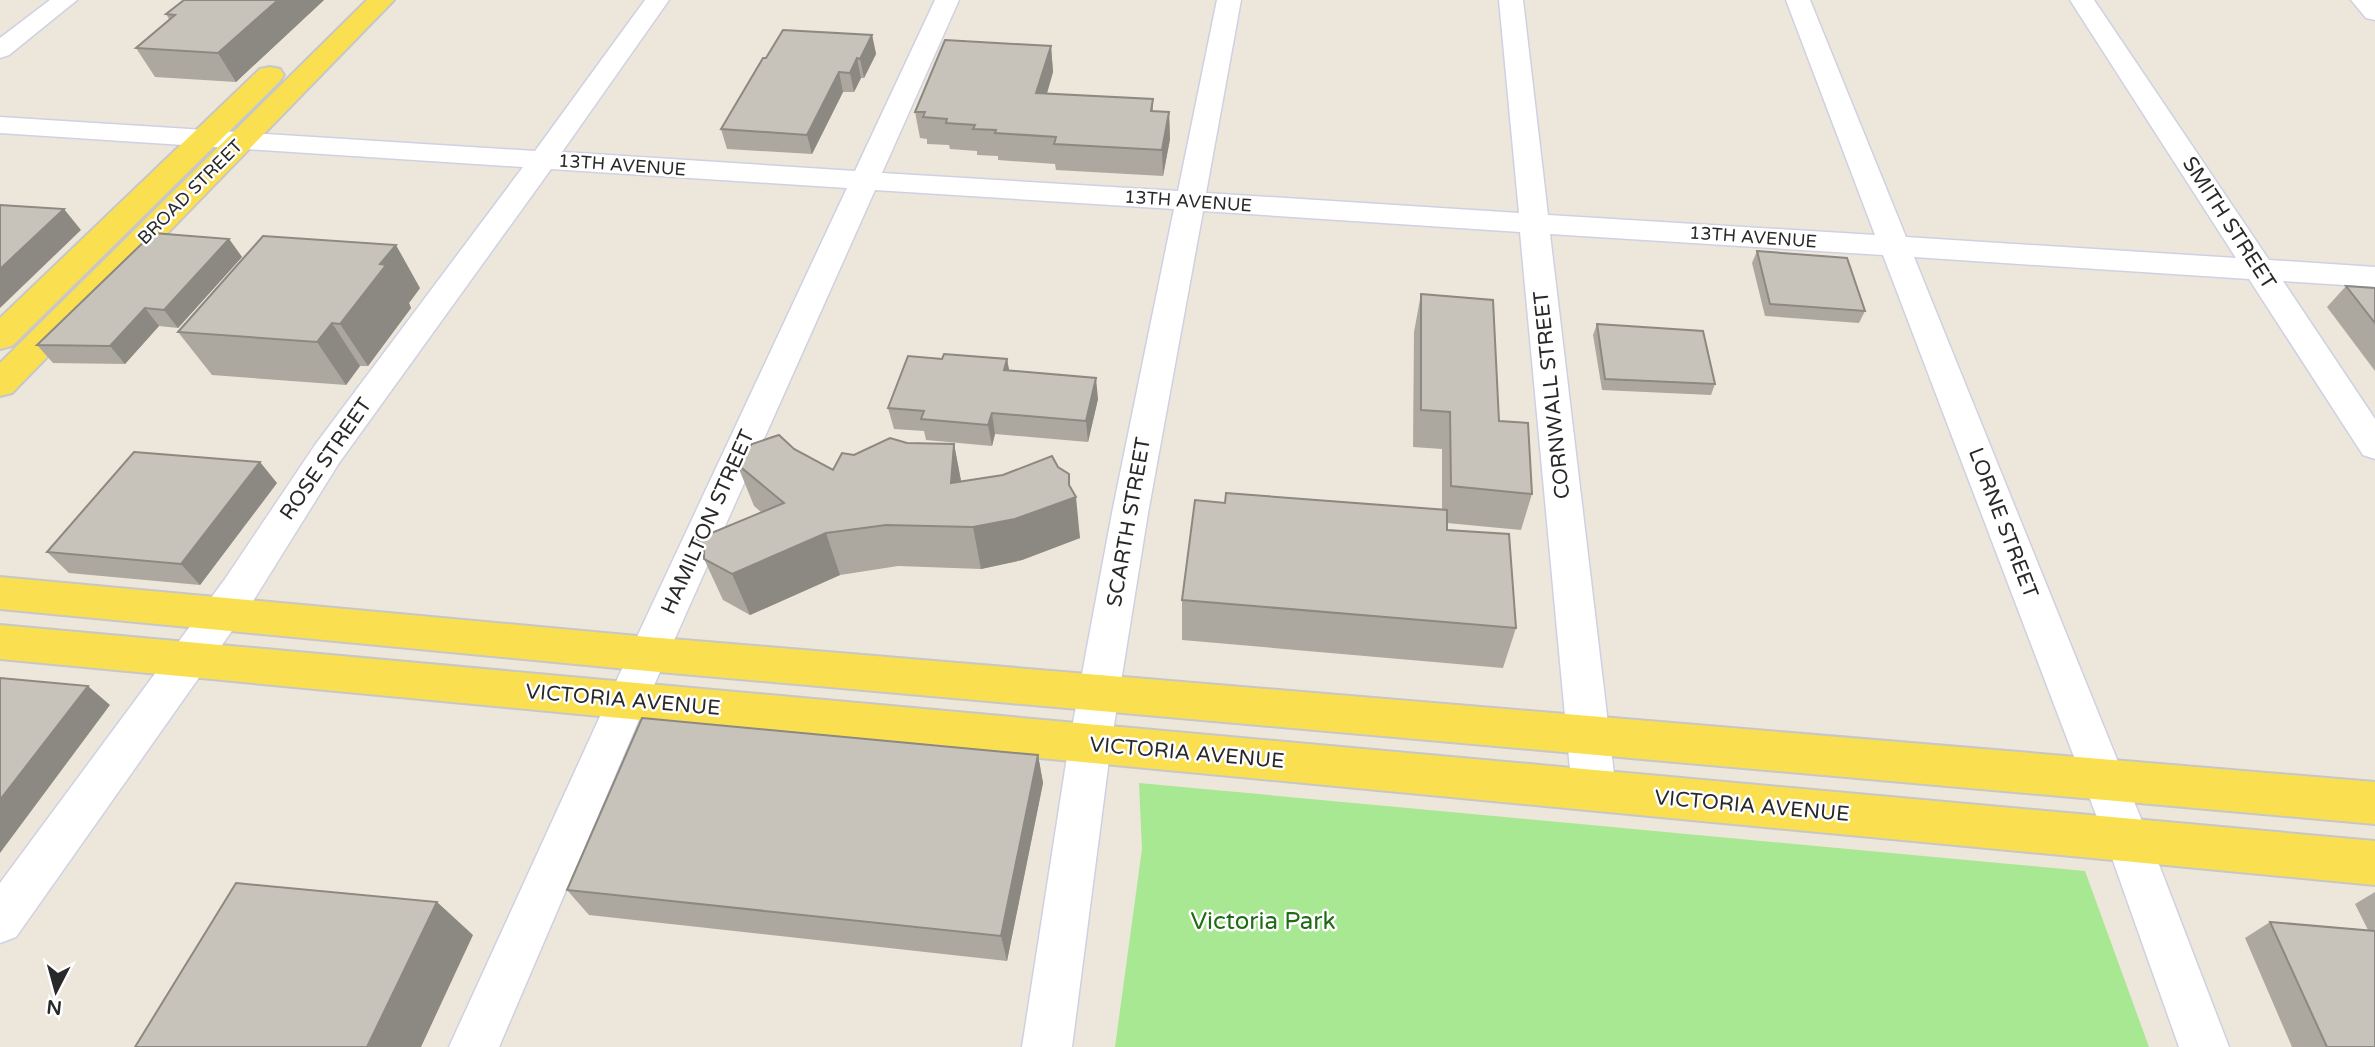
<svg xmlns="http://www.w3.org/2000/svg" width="2375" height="1047" font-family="'Varela Round',sans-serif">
	<rect width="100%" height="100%" fill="#ede6da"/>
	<path fill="#a8e892" d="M 1139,783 L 2085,871 L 2149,1047 L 1115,1047 L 1142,849 Z"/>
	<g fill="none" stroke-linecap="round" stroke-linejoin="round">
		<g stroke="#cfd1e3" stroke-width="3">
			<path id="minor" d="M 50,0 L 77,0 L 9,55 L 0,58 L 0,38 Z
				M 645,0 L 669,0 L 562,152 L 855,171 L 935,0 L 959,0 L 882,173 L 1178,191 L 1217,0 L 1241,0 L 1206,193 L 1519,213 L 1499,0 L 1523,0 L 1548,215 L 1875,235 L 1786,0 L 1810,0 L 1906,237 L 2236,258 L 2070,0 L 2094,0 L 2269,260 L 2375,267 L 2375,287 L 2283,281 L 2375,419 L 2375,459 L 2363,455 L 2249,279 L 1914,257 L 2150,841 L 2229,1047 L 2179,1047 L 2106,841 L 1883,255 L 1550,234 L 1616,791 L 1609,805 L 1594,810 L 1579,805 L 1572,791 L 1520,232 L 1203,211 L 1148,513 L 1111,744 L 1072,1047 L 1022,1047 L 1069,744 L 1112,513 L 1174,209 L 875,190 L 647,701 L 499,1047 L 449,1047 L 607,701 L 847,188 L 551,169 L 339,463 L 253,601 L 16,937 L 0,943 L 0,883 L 225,579 L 315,445 L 523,167 L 0,133 L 0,117 L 535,151 Z
				M 2351,0 L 2375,0 L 2375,20 L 2366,18 Z"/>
		</g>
		<g stroke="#c7c7c7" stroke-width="4">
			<path id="major" d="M 367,0 L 394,0 L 12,393 L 0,396 L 0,363 Z
				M 270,67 L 280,69 L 284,75 L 280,81 L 12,346 L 0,349 L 0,318 L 260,69 Z
				M 0,577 L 648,637 L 2375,782 L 2375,824 L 648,671 L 0,609 Z
				M 0,625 L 2375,841 L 2375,885 L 0,659 Z"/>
		</g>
		<use href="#minor" fill="#fff" fill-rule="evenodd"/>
		<use href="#major" fill="#fae051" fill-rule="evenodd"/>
	</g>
	<path fill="#aca8a0" d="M 184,0 L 324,0 L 236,82 L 155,77 L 136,48 L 169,19 L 166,14 Z
		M 872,35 L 876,54 L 864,78 L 861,78 L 854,92 L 843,92 L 812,154 L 727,149 L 721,129 L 766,58 Z
		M 1051,46 L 1053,72 L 1047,94 L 1153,99 L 1153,111 L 1169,112 L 1170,139 L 1163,176 L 1056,170 L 1055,164 L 998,160 L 998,156 L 977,155 L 977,151 L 950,149 L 949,145 L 927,144 L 927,139 L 920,138 L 915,112 Z
		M 229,239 L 242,257 L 178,328 L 159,326 L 125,364 L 53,363 L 37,345 Z
		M 1757,251 L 1865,311 L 1859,323 L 1765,316 L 1752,263 Z
		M 2346,286 L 2375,288 L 2375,371 L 2327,307 Z
		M 420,288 L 409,303 L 411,308 L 368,366 L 360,366 L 346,385 L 212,375 L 178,332 Z
		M 1421,294 L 1499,421 L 1532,494 L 1521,530 L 1447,523 L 1447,530 L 1516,628 L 1503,668 L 1182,640 L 1182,600 L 1225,503 L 1442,510 L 1442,449 L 1413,447 L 1414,332 Z
		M 1597,324 L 1715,384 L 1711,395 L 1602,390 L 1593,335 Z
		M 942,359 L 1007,359 L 1009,371 L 1098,399 L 1088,442 L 995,434 L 992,446 L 926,440 L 924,431 L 894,429 L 888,408 Z
		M 907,443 L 954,444 L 961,481 L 1070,488 L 1080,538 L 1022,560 L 981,569 L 898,566 L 840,575 L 750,615 L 723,600 L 704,559 L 704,555 L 697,539 L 761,512 L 754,506 L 737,464 L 794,449 L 833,470 L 854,455 Z
		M 277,483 L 200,585 L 69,573 L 47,552 Z
		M 1038,755 L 1043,783 L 1007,961 L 589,915 L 567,890 Z
		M 2375,892 L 2375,1047 L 2292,1047 L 2245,938 L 2270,922 L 2368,930 L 2355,904 Z"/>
	<path fill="#8c8882" d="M 278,0 L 324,0 L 236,82 L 218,53 Z
		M 872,35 L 876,54 L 864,78 L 860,59 Z
		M 1051,46 L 1053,72 L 1039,119 L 1036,93 Z
		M 857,58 L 861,78 L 854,92 L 850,73 Z
		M 839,72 L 843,92 L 812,154 L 807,135 Z
		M 1169,112 L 1170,139 L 1163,176 L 1162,150 Z
		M 64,209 L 81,230 L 0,308 L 0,269 Z
		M 229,239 L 242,257 L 178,328 L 164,310 Z
		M 396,245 L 420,288 L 409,303 L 411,308 L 368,366 L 340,324 L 380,264 Z
		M 145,308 L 159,326 L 125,364 L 110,346 Z
		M 332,323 L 360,366 L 346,385 L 317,342 Z
		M 1007,359 L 1011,380 L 1004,370 Z
		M 1096,378 L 1098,399 L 1088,442 L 1086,421 Z
		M 992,413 L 995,434 L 992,446 L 988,425 Z
		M 954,444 L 962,486 L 951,483 Z
		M 260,462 L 277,483 L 200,585 L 181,564 Z
		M 1069,474 L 1071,498 L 1076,497 L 1080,538 L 1022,560 L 981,569 L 973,527 L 1069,485 Z
		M 826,533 L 840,575 L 750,615 L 732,574 Z
		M 88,686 L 110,705 L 0,853 L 0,800 Z
		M 1038,755 L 1043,783 L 1007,961 L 1001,936 Z
		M 437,902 L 473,935 L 421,1047 L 367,1047 Z"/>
	<path fill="#c8c3ba" stroke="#8c8882" stroke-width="2" d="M 184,0 L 278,0 L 218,53 L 136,48 L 175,15 L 166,14 Z
		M 783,30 L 872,35 L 860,59 L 857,58 L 850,73 L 839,72 L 807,135 L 721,129 L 763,58 L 766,58 Z
		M 945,40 L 1051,46 L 1036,93 L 1153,99 L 1151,111 L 1169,112 L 1162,150 L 1054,144 L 1056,137 L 995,133 L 996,130 L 973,129 L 975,125 L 946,123 L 947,119 L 923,117 L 925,112 L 915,112 Z
		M 0,205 L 64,209 L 0,269 Z
		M 153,233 L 229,239 L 164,310 L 145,308 L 110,346 L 37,345 Z
		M 263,236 L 396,245 L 380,264 L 386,265 L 340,324 L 332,323 L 317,342 L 178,332 Z
		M 1757,251 L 1847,258 L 1865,311 L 1770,304 Z
		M 2346,286 L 2375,288 L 2375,323 Z
		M 1421,294 L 1493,300 L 1499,421 L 1528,423 L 1532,494 L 1451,486 L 1450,412 L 1421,410 Z
		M 1597,324 L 1703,331 L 1715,384 L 1605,379 Z
		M 944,354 L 1007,359 L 1004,370 L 1096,378 L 1086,421 L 992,413 L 988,425 L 921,419 L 924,411 L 888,408 L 908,356 L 942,359 Z
		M 779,435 L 794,449 L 833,470 L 842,453 L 854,455 L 890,438 L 907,443 L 954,444 L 951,483 L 1003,475 L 1052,456 L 1058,467 L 1069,474 L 1069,485 L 1076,497 L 1015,519 L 973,527 L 886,525 L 826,533 L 732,574 L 704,559 L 704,550 L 697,539 L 784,503 L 737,464 L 752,444 Z
		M 134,452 L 260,462 L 181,564 L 47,552 Z
		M 1226,493 L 1447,510 L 1447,530 L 1509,534 L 1516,628 L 1182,600 L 1195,500 L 1225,503 Z
		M 0,678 L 88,686 L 0,800 Z
		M 642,718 L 1038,755 L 1001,936 L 567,890 Z
		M 236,883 L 437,902 L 367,1047 L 135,1047 Z
		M 2270,922 L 2375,931 L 2375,1047 L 2327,1047 Z"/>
	<g text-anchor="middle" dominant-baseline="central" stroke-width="5" stroke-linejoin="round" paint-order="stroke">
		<g font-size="18" fill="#292929" stroke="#fff">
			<text transform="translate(622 165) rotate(4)">13TH AVENUE</text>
			<text transform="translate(190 192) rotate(-45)">BROAD STREET</text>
			<text transform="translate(1188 201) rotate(4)">13TH AVENUE</text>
			<text transform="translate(1753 237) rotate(4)">13TH AVENUE</text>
		</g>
		<g font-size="21" fill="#292929" stroke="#fff">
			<text transform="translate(2229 223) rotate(57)">SMITH STREET</text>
			<text transform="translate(1552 395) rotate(-96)">CORNWALL STREET</text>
			<text transform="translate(326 459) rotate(-55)">ROSE STREET</text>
			<text transform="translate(708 522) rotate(-66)">HAMILTON STREET</text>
			<text transform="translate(1129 522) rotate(-80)">SCARTH STREET</text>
			<text transform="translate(2003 523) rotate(69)">LORNE STREET</text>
			<text transform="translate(623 700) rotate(5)">VICTORIA AVENUE</text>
			<text transform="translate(1187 753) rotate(5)">VICTORIA AVENUE</text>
			<text transform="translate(1752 806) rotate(5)">VICTORIA AVENUE</text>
		</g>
		<g font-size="24" fill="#206b15" stroke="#fff">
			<text x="1263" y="921">Victoria Park</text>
		</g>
	</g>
	<g transform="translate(56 991) rotate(186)" stroke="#ffffff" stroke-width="5" paint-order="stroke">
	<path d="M0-5L12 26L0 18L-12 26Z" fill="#292929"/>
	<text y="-10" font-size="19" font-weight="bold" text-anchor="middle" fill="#292929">N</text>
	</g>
</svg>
